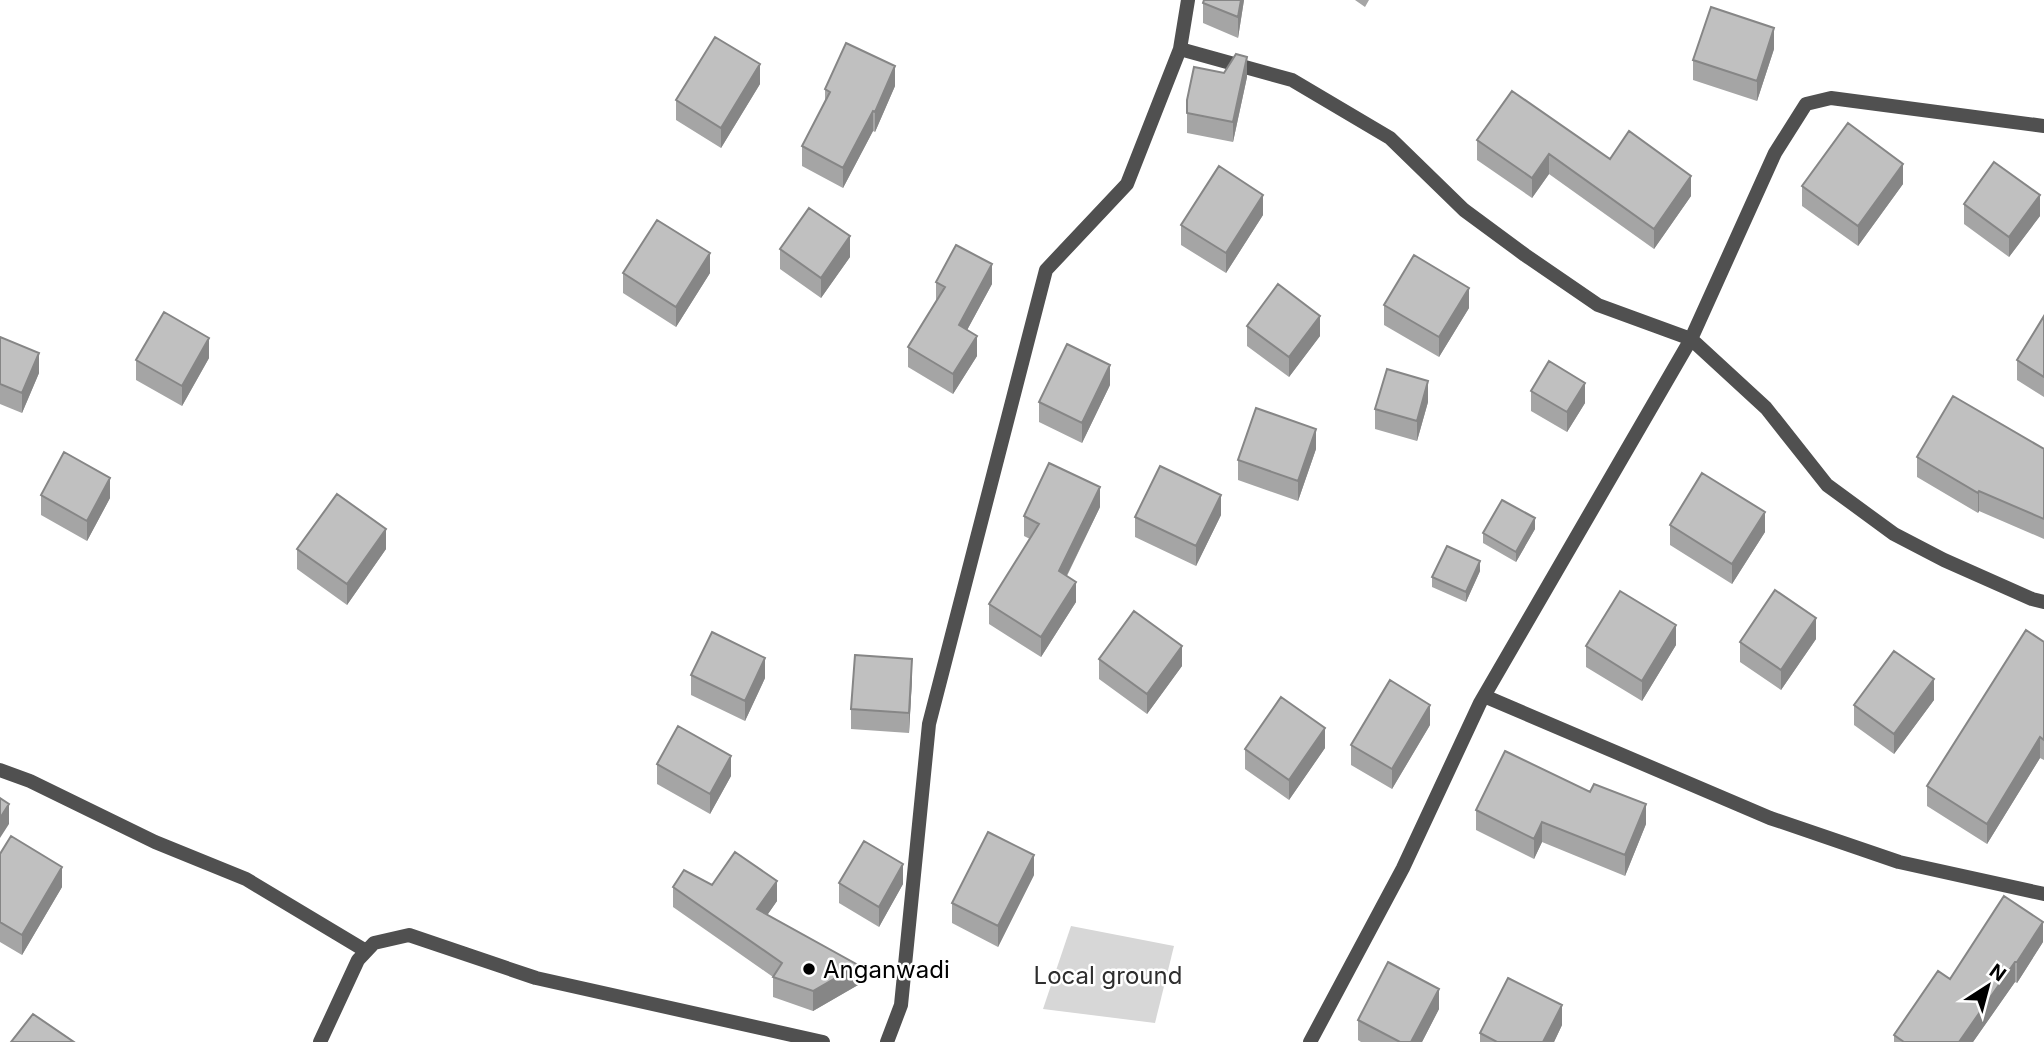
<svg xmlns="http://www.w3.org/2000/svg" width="2044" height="1042" font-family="Inter,sans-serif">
	<rect width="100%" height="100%" fill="#fff"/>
	<path fill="#d7d7d7" d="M 1071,926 L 1174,946 L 1155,1023 L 1043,1009 Z"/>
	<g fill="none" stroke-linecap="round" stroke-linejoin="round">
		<path stroke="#505050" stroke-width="14" d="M 1180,49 L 1292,80 L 1390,138 L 1464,210 L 1525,255 L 1598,305 L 1691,339 L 1766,408 L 1827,485 L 1894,534 L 1944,560 L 2032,599 L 2044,602
			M 1484,696 L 1770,818 L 1899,862 L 2044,894
			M 0,770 L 30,781 L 155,842 L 246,879 L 366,951
			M 320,1042 L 358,960 L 374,943 L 409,935 L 536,978 L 823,1042
			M 887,1042 L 901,1005 L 929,724 L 1046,270 L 1127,184 L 1180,49 L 1188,0
			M 1310,1042 L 1403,868 L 1480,703 L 1691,339 L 1775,153 L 1806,104 L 1831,98 L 2044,126"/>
	</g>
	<path fill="#a5a5a5" d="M 1244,0 L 1238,38 L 1203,23 L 1203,3 Z
		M 1355,0 L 1369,0 L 1365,7 Z
		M 1774,49 L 1757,101 L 1693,80 L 1693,60 Z
		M 1247,77 L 1233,142 L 1187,133 L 1187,100 Z
		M 760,84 L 721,148 L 676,120 L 676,100 Z
		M 895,86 L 875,132 L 873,131 L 843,188 L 802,166 L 802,146 L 825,101 L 825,89 Z
		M 1477,140 L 1610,159 L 1691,196 L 1654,249 L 1549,174 L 1532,198 L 1477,160 Z
		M 1903,184 L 1858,246 L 1802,206 L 1802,186 Z
		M 1964,204 L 2040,216 L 2009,257 L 1964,224 Z
		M 1263,215 L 1226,273 L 1181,245 L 1181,225 Z
		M 780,249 L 850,257 L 821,298 L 780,269 Z
		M 623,273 L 710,273 L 676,327 L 623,293 Z
		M 936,282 L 992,284 L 967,330 L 977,356 L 953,394 L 908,367 L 908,347 L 936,301 Z
		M 1384,305 L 1469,308 L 1439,357 L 1384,325 Z
		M 2044,316 L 2044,397 L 2017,380 L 2017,360 Z
		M 1247,326 L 1320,336 L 1289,377 L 1247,346 Z
		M 0,337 L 39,373 L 22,413 L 0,404 Z
		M 209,358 L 182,406 L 136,380 L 136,360 Z
		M 1110,385 L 1082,443 L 1039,422 L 1039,402 Z
		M 1531,391 L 1585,403 L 1567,432 L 1531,411 Z
		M 1428,402 L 1417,441 L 1375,429 L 1375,409 Z
		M 2039,447 L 2044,449 L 2044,539 L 1979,511 L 1978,513 L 1917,477 L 1917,457 Z
		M 1316,449 L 1298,501 L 1238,480 L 1238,460 Z
		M 41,495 L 110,498 L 87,541 L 41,515 Z
		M 1100,507 L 1067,576 L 1076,602 L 1041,657 L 989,624 L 989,604 L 1030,539 L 1024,536 L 1024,516 Z
		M 1221,515 L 1196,566 L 1135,537 L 1135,517 Z
		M 1670,525 L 1765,532 L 1732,584 L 1670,545 Z
		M 1535,529 L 1516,562 L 1483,543 L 1483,533 Z
		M 297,549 L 386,549 L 347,605 L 297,569 Z
		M 1480,571 L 1466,602 L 1432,587 L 1432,577 Z
		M 1816,639 L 1781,690 L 1740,662 L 1740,642 Z
		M 2044,642 L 2044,760 L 2040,758 L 1987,844 L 1927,806 L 1927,786 Z
		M 1676,645 L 1642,701 L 1586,667 L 1586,646 Z
		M 1099,659 L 1182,666 L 1147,714 L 1099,679 Z
		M 691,675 L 765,678 L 745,721 L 691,695 Z
		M 912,679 L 909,733 L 851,729 L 851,709 Z
		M 1934,700 L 1894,754 L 1854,725 L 1854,705 Z
		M 1430,725 L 1392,789 L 1351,765 L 1351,745 Z
		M 1325,748 L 1289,800 L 1245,769 L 1245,749 Z
		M 657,764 L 731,776 L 710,814 L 657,784 Z
		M 1476,810 L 1646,824 L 1625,876 L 1542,842 L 1534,859 L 1476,830 Z
		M 0,854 L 62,887 L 22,955 L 0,942 Z
		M 1034,875 L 998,947 L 952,923 L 952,903 Z
		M 839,883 L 903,884 L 879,927 L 839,903 Z
		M 712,885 L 777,901 L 767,915 L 858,985 L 813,1011 L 773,997 L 773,977 L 673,907 L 673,887 Z
		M 2043,942 L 2017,983 L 2015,982 L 1973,1042 L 1894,1042 L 1894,1035 L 1950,979 Z
		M 1439,1009 L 1422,1042 L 1361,1042 L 1358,1040 L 1358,1020 Z
		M 1562,1025 L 1554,1042 L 1480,1042 L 1480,1033 Z"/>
	<path fill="#868686" d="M 1241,0 L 1244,0 L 1238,38 L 1238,17 Z
		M 1774,28 L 1774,49 L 1757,101 L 1757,81 Z
		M 1247,57 L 1247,77 L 1233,142 L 1233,122 Z
		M 760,64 L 760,84 L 721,148 L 721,128 Z
		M 895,66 L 895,86 L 875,132 L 875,112 Z
		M 873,111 L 873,131 L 843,188 L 843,168 Z
		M 1549,154 L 1549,174 L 1532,198 L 1532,178 Z
		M 1903,164 L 1903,184 L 1858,246 L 1858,226 Z
		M 1691,176 L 1691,196 L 1654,249 L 1654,229 Z
		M 1263,195 L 1263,215 L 1226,273 L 1226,253 Z
		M 2040,195 L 2040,216 L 2009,257 L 2009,237 Z
		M 850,236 L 850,257 L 821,298 L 821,278 Z
		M 710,253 L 710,273 L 676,327 L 676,307 Z
		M 992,264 L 992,284 L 959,345 L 959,325 Z
		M 1469,288 L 1469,308 L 1439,357 L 1439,337 Z
		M 1320,316 L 1320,336 L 1289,377 L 1289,357 Z
		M 977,336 L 977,356 L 953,394 L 953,374 Z
		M 209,338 L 209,358 L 182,406 L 182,386 Z
		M 39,353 L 39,373 L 22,413 L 22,393 Z
		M 1110,365 L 1110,385 L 1082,443 L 1082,423 Z
		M 1428,381 L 1428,402 L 1417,441 L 1417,421 Z
		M 1585,383 L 1585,403 L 1567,432 L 1567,412 Z
		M 1316,429 L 1316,449 L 1298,501 L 1298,481 Z
		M 110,478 L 110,498 L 87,541 L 87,521 Z
		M 1100,487 L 1100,507 L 1059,591 L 1059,571 Z
		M 1979,491 L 1979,511 L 1978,513 L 1978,493 Z
		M 1221,495 L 1221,515 L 1196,566 L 1196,546 Z
		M 1765,512 L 1765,532 L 1732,584 L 1732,564 Z
		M 1535,518 L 1535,529 L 1516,562 L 1516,552 Z
		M 386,529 L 386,549 L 347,605 L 347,584 Z
		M 1480,561 L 1480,571 L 1466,602 L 1466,592 Z
		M 1076,582 L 1076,602 L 1041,657 L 1041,637 Z
		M 1816,618 L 1816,639 L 1781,690 L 1781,670 Z
		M 1676,625 L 1676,645 L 1642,701 L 1642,681 Z
		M 1182,646 L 1182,666 L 1147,714 L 1147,694 Z
		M 765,658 L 765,678 L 745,721 L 745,701 Z
		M 912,659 L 912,679 L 909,733 L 909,713 Z
		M 1934,679 L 1934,700 L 1894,754 L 1894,734 Z
		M 1430,705 L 1430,725 L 1392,789 L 1392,769 Z
		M 1325,728 L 1325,748 L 1289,800 L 1289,780 Z
		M 2040,737 L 2040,758 L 1987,844 L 1987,824 Z
		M 731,756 L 731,776 L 710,814 L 710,794 Z
		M 9,804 L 9,824 L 0,838 L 0,818 Z
		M 1646,804 L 1646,824 L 1625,876 L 1625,855 Z
		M 1542,822 L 1542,842 L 1534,859 L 1534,839 Z
		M 1034,855 L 1034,875 L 998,947 L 998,926 Z
		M 903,864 L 903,884 L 879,927 L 879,907 Z
		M 62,867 L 62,887 L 22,955 L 22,935 Z
		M 777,881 L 777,901 L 757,930 L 757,909 Z
		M 2043,922 L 2043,942 L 2017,983 L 2017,962 Z
		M 2015,962 L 2015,982 L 1973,1042 L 1959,1042 Z
		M 858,965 L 858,985 L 813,1011 L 813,991 Z
		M 1439,989 L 1439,1009 L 1422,1042 L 1411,1042 Z
		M 1562,1005 L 1562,1025 L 1554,1042 L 1543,1042 Z"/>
	<path fill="#c0c0c0" stroke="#868686" stroke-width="2" d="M 1204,0 L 1241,0 L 1238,17 L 1203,3 Z
		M 1711,7 L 1774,28 L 1757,81 L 1693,60 Z
		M 715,37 L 760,64 L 721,128 L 676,100 Z
		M 846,43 L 895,66 L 875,112 L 873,111 L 843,168 L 802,146 L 830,92 L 825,89 Z
		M 1236,54 L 1247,57 L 1233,122 L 1187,113 L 1187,100 L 1194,67 L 1224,73 Z
		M 1512,91 L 1610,159 L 1629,131 L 1691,176 L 1654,229 L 1549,154 L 1532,178 L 1477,140 Z
		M 1848,123 L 1903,164 L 1858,226 L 1802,186 Z
		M 1994,162 L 2040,195 L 2009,237 L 1964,204 Z
		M 1219,166 L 1263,195 L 1226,253 L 1181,225 Z
		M 809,208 L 850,236 L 821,278 L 780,249 Z
		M 657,220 L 710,253 L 676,307 L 623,273 Z
		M 956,245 L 992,264 L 959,325 L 977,336 L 953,374 L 908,347 L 945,287 L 936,282 Z
		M 1414,255 L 1469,288 L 1439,337 L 1384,305 Z
		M 1278,284 L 1320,316 L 1289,357 L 1247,326 Z
		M 164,312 L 209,338 L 182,386 L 136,360 Z
		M 2044,316 L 2044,377 L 2017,360 Z
		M 0,337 L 39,353 L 22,393 L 0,384 Z
		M 1067,344 L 1110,365 L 1082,423 L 1039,402 Z
		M 1549,361 L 1585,383 L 1567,412 L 1531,391 Z
		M 1387,369 L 1428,381 L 1417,421 L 1375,409 Z
		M 1953,396 L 2044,449 L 2044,519 L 1979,491 L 1978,493 L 1917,457 Z
		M 1256,408 L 1316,429 L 1298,481 L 1238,460 Z
		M 64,452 L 110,478 L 87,521 L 41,495 Z
		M 1049,463 L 1100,487 L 1059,571 L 1076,582 L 1041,637 L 989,604 L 1039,524 L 1024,516 Z
		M 1160,466 L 1221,495 L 1196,546 L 1135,517 Z
		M 1702,473 L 1765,512 L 1732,564 L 1670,525 Z
		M 337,494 L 386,529 L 347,584 L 297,549 Z
		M 1502,500 L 1535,518 L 1516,552 L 1483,533 Z
		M 1447,546 L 1480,561 L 1466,592 L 1432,577 Z
		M 1775,590 L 1816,618 L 1781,670 L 1740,642 Z
		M 1620,591 L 1676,625 L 1642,681 L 1586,646 Z
		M 1134,611 L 1182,646 L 1147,694 L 1099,659 Z
		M 2026,630 L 2044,642 L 2044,740 L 2040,737 L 1987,824 L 1927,786 Z
		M 712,632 L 765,658 L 745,701 L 691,675 Z
		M 1894,651 L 1934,679 L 1894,734 L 1854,705 Z
		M 855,655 L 912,659 L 909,713 L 851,709 Z
		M 1390,680 L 1430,705 L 1392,769 L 1351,745 Z
		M 1281,697 L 1325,728 L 1289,780 L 1245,749 Z
		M 678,726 L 731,756 L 710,794 L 657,764 Z
		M 1505,751 L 1590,792 L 1594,784 L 1646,804 L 1625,855 L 1542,822 L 1534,839 L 1476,810 Z
		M 0,798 L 9,804 L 0,818 Z
		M 988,832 L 1034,855 L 998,926 L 952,903 Z
		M 11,836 L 62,867 L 22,935 L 0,922 L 0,854 Z
		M 864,841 L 903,864 L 879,907 L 839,883 Z
		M 735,852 L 777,881 L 757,909 L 858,965 L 813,991 L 773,977 L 782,963 L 673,887 L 684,870 L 712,885 Z
		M 2004,896 L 2043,922 L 2017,962 L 2015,962 L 1959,1042 L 1904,1042 L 1894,1035 L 1938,971 L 1950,979 Z
		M 1388,962 L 1439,989 L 1411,1042 L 1400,1042 L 1358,1020 Z
		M 1508,978 L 1562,1005 L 1543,1042 L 1497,1042 L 1480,1033 Z
		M 33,1014 L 74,1042 L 11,1042 Z"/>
	<circle fill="#000" stroke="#fff" stroke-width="2.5" cx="809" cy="969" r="7"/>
	<g text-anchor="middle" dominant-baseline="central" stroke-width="5" stroke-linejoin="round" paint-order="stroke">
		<g font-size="24" fill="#000" stroke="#fff" text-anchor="start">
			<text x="823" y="969">Anganwadi</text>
		</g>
		<g font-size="24" fill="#2e2e2e" stroke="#fff">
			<text x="1108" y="975">Local ground</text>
		</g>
	</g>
	<g transform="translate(1988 986) rotate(36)" stroke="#ffffff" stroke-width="5" paint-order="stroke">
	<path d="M0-5L12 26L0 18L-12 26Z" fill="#000000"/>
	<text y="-10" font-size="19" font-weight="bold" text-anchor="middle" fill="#000000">N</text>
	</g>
</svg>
